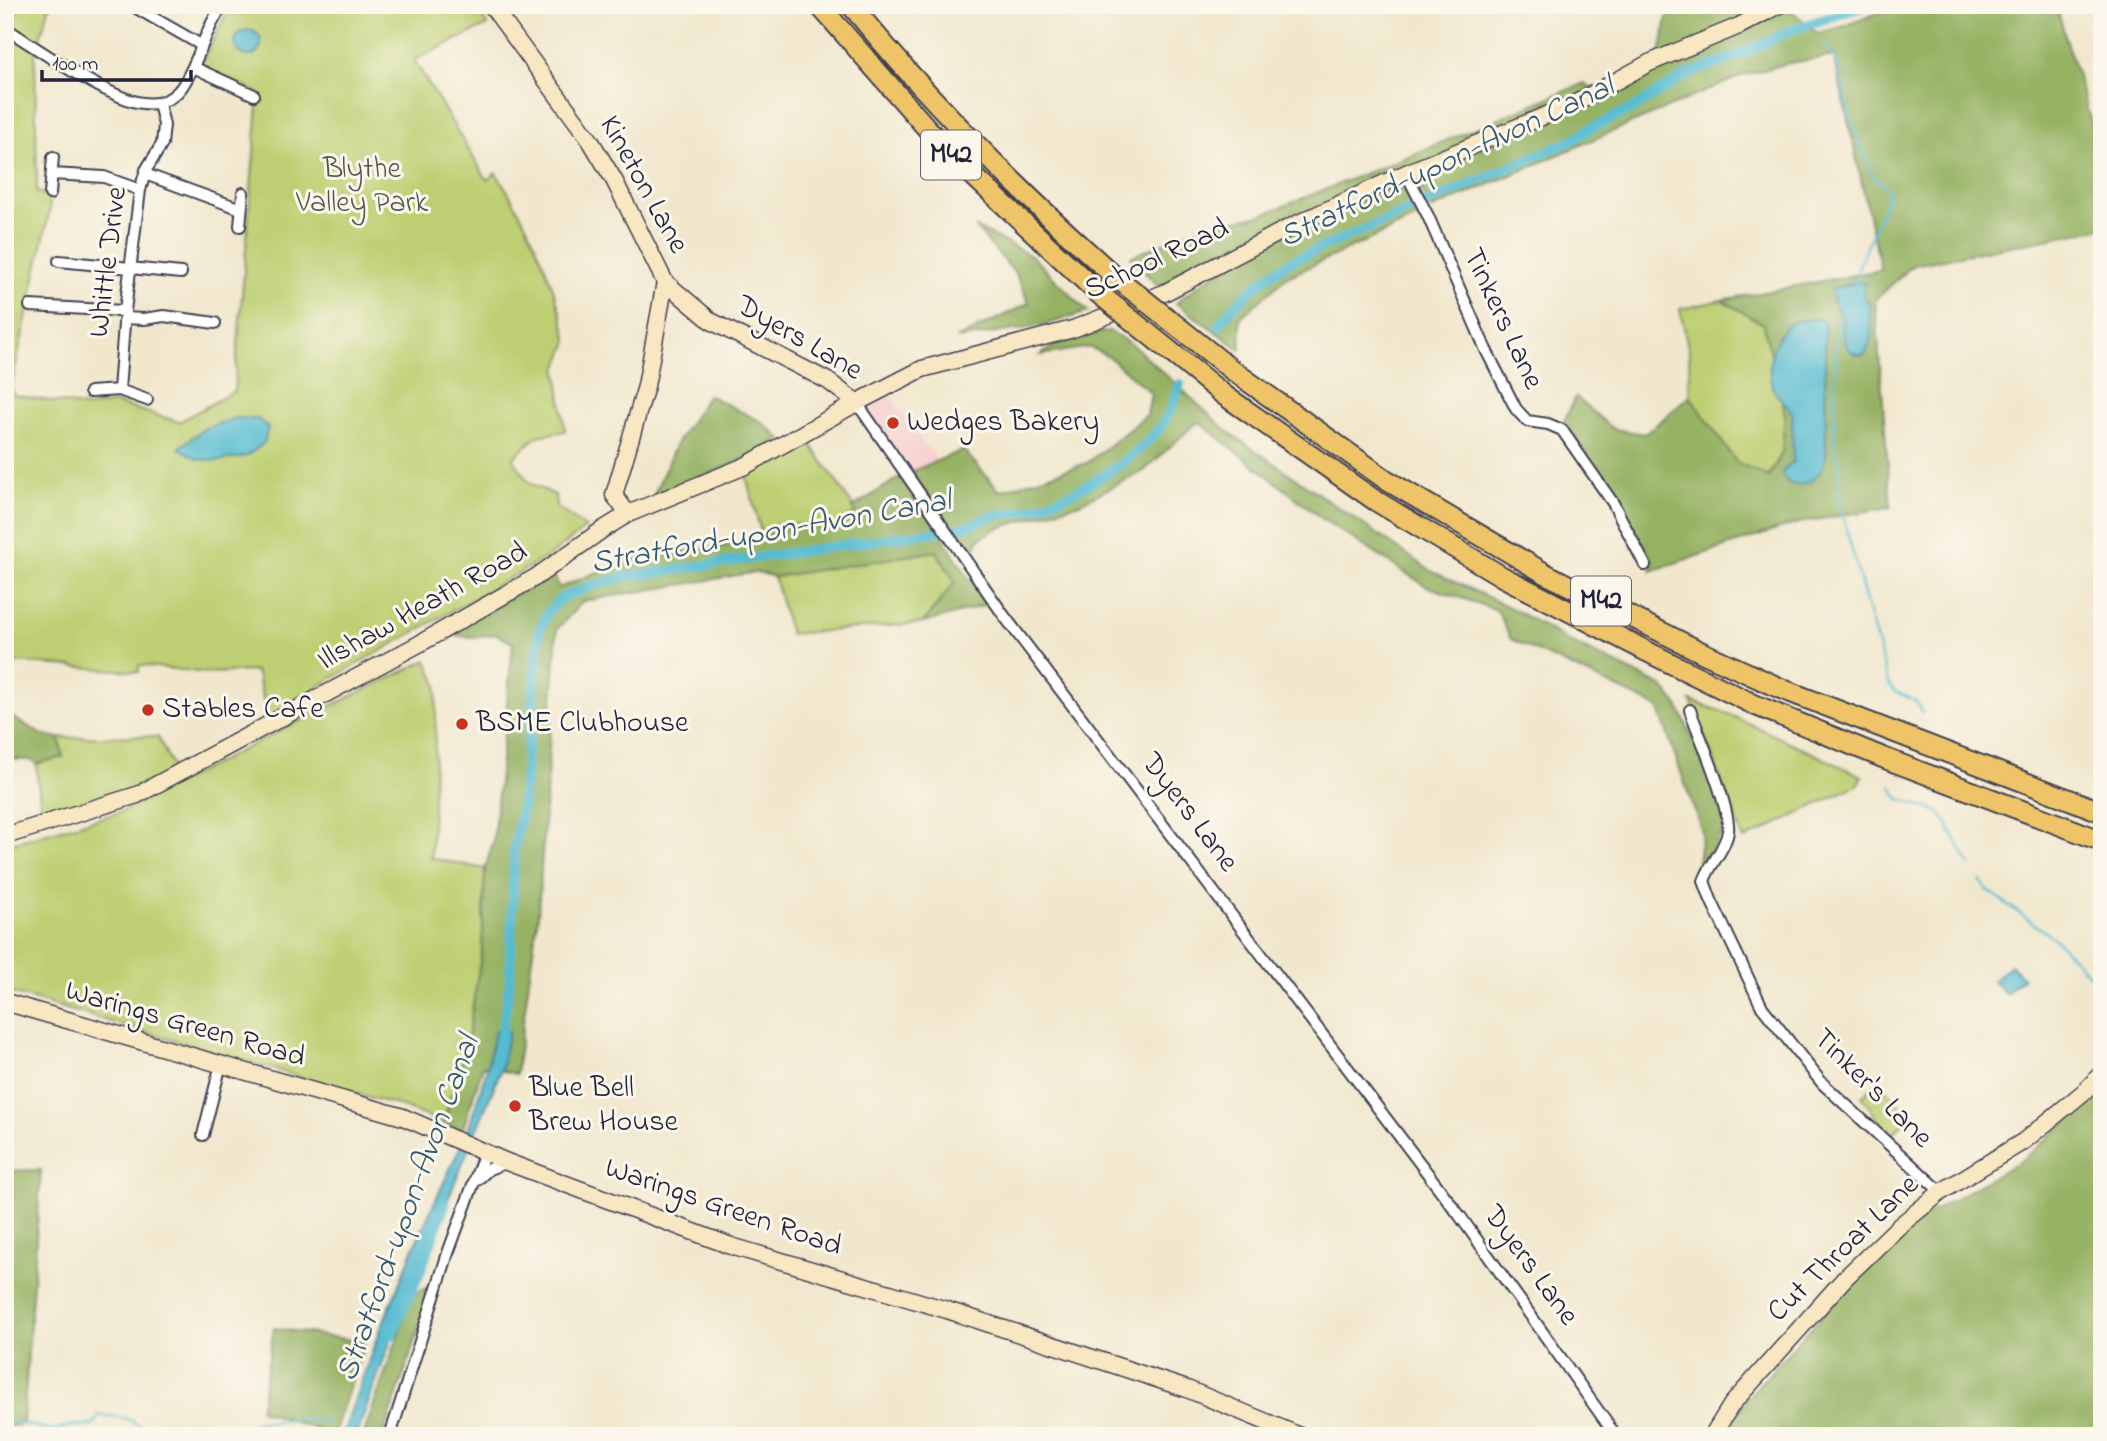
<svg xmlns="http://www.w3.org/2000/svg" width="2107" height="1441" font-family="'Indie Flower',sans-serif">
	<rect width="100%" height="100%" fill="#fbf7ec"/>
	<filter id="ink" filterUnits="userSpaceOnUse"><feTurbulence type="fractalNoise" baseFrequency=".0143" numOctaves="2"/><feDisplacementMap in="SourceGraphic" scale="14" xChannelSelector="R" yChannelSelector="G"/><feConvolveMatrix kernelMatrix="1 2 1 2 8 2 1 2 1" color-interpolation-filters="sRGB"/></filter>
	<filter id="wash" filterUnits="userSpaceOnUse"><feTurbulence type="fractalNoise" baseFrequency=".00686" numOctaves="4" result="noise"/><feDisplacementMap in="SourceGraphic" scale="28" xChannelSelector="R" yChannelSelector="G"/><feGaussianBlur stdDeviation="1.57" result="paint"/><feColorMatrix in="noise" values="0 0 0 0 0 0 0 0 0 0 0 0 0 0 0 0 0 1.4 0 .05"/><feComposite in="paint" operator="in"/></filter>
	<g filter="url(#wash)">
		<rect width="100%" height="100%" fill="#f1e7cd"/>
		<path fill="#f7d0d0" d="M 887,391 L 913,430 L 939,461 L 911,472 L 862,406 Z"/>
		<path fill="#bdcf72" stroke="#707856" stroke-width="2" d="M 16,5 L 50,5 L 35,55 L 37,192 L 49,196 L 50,209 L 11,387 L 14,395 L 86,407 L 115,403 L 179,422 L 234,391 L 259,93 L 200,66 L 226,14 L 238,5 L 472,5 L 488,25 L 414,60 L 487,180 L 496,173 C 530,224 554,281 568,341 L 557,369 L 565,431 L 537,436 L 513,458 L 529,483 L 555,495 L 556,507 L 586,528 L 549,556 L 322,684 L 263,723 L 264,703 L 256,671 L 207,673 L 139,665 L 139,672 L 16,662 L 5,702 L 5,202 Z
			M 1722,300 L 1763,324 L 1780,388 L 1785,415 L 1782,453 L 1768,477 L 1736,462 L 1690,396 L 1689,352 L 1680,309 Z
			M 808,440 L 857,512 L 836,527 L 778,524 L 763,540 L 746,476 Z
			M 937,551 L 955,582 L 923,623 L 790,634 L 774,577 Z
			M 427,660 L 437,685 L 431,858 L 485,869 L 482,950 L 466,1049 L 443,1123 L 400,1106 L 5,991 L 5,845 L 121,812 L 287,727 Z
			M 1691,701 L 1728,714 L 1862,776 L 1857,785 L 1744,840 Z
			M 143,736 L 158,737 L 173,768 L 153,782 L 42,817 L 36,764 L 63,757 L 59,738 Z
			M 1879,1080 L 1909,1117 L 1889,1137 L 1862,1096 Z"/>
		<path fill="#96b264" stroke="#5c6a50" stroke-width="2" d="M 1683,5 L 1785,5 L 1817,33 L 1842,27 L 1898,5 L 2056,5 L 2102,159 L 2102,228 L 1913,265 L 1875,300 L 1891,507 L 1798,523 L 1651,571 L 1653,560 L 1574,435 L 1563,423 L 1576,397 L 1613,429 L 1645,434 L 1690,396 L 1736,462 L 1769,477 L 1782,453 L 1785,415 L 1780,388 L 1763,324 L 1722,300 L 1881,270 L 1834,56 L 1789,63 L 1741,76 L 1432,209 L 1420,188 L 1425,173 L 1571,110 L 1660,68 L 1659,59 L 1667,18 Z
			M 1584,83 L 1594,89 L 1159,287 L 1130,257 L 1201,227 L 1261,215 L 1404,158 Z
			M 1398,187 L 1407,189 L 1421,216 L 1287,277 L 1240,318 L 1241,350 L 1176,303 C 1240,249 1320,217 1398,187 Z
			M 975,227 L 1032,256 L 1088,312 L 1040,326 L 956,339 L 1029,303 L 1015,273 Z
			M 1109,331 L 1133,345 L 1227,431 L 1431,571 L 1511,608 L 1578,646 L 1662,686 L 1678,706 L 1719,795 L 1724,831 L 1697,870 L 1702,832 L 1658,707 L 1511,639 L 1497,610 L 1426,586 L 1324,520 L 1199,422 L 1189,429 L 1144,471 L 1080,503 L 998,528 L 979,539 L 971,556 L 911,472 L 963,450 L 1000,491 L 1087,463 L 1147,415 L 1151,393 L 1109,357 L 1090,347 L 1041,355 L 1060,340 Z
			M 708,395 L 762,422 L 782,440 L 743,460 L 653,497 L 676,444 Z
			M 903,475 L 986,605 L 923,623 L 955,582 L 936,551 L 774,577 L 757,572 L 583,601 L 557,629 L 538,915 L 516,1074 L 483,1066 L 462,1131 L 443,1123 L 466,1049 L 482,950 L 485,869 L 493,842 L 513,643 L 496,634 L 474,637 L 442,635 L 553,574 L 559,588 L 607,568 L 653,554 L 656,556 L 763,540 L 778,524 L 836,527 L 856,512 L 852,508 Z
			M 5,713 L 43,735 L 59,738 L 63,757 L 36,764 L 31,760 L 7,759 L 5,755 Z
			M 2102,1092 L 2102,1436 L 1723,1436 L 1747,1398 L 1864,1269 L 1926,1215 L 2022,1160 Z
			M 41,1170 L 23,1424 L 5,1427 L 5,1171 Z
			M 428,1287 L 428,1302 L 383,1436 L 363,1436 L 413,1294 Z
			M 274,1328 L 365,1342 L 333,1436 L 314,1436 L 316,1429 L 260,1410 Z"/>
		<path fill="#54bbd1" stroke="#3b6e86" stroke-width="2" d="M235 43a13 13 0 1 1 26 0a13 13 0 1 1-26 0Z
			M 1856,282 L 1866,283 L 1863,293 C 1864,297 1867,300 1869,303 C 1872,309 1869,314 1870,321 C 1872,333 1872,343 1864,355 C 1842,357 1843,330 1842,314 L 1835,307 L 1832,289 Z
			M 1817,319 L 1822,320 L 1825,326 L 1826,455 C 1824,461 1824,467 1820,472 C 1811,485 1789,492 1782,474 L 1785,468 L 1793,462 L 1792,414 C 1789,403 1780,401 1775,392 C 1763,374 1773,330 1794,322 C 1801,320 1810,320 1817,319 Z
			M 236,418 L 258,419 L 268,428 L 264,443 L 247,456 L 218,461 L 198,459 L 179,448 L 205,428 Z
			M 2010,965 L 2023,978 L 2006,994 L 1993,981 Z
			M 495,1030 L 509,1031 L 501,1070 L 398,1321 L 356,1436 L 342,1436 L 377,1338 L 415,1245 L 468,1130 L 486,1072 Z"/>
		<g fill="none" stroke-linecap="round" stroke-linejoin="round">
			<path stroke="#54bbd1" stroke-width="2.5" d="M 1824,44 L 1836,59 L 1851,119 L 1873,177 L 1886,188 L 1889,193 L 1859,266 L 1856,282
				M 1842,315 L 1839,316 L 1835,371 L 1834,441 L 1840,468 L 1839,502 L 1888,683 L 1894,691 L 1916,701 L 1922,713
				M 1892,787 L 1898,798 L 1940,812 L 1970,865
				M 1980,881 L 1989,891 L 2056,940 L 2102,988
				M 5,1421 L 55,1430 L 74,1425 L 92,1426 L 100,1415 L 125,1418 L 153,1432 L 173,1436
				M 236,1436 L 241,1432 L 253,1430 L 258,1422 L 310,1419 L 328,1423"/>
			<path stroke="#54bbd1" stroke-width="10" d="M 1218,326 C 1239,298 1262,278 1293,260 L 1571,141 L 1591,128 L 1634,108 L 1686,75 L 1732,58 L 1794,29 L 1868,5
				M 500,1043 L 510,980 L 514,850 L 522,805 L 540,629 L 547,613 L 561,598 L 591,586 L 625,577 L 960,528 C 971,526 980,520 990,517 C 1003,513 1016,513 1028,510 C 1076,495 1149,457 1171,409 C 1175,401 1177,392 1180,384
				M 392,1335 L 419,1275 L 445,1204"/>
		</g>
	</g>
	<g filter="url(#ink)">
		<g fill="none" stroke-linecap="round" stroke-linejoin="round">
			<g stroke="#414051" stroke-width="14">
				<path id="street" d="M 131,5 L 201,45
					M 5,28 C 37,48 110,100 143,103 C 158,105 172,100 181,88 C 199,63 204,30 223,5
					M 193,67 L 254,95
					M 5,88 L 6,83
					M 5,123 L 9,149 L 5,172
					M 1406,173 L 1428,216 L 1486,350 L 1516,409 L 1527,421 L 1548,424 L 1562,430 L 1613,503 L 1645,565
					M 52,174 L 104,177 L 140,190
					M 145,174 L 241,209
					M 50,194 L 53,157
					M 240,226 L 243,193
					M 59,261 L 181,273
					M 30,306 L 125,311
					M 125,318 L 144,319 L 164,316 L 215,323
					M 119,390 L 125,311 L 140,190 L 146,170 L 162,144 L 164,125 L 159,103
					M 90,392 L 119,390 L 147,400
					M 857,403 L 1005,617 L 1460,1216 L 1616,1436
					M 1690,710 C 1699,735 1731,809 1728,831 C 1726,848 1710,864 1704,881 L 1711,900 L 1762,1007 L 1822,1083 L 1941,1192
					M 203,1135 L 221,1064
					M 477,1180 L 489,1169 L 507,1162
					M 390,1436 L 448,1253 L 485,1152"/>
			</g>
			<g stroke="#414051" stroke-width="19">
				<path id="secondary" d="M 491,5 L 590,140 L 614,180 L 665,282 L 646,386 L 614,495 L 628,514
					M 665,282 L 711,321 L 828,381 L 857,403
					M 5,836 L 137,795 L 419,644 L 536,577 L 602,530 L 628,514 L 745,466 L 860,401 L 922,369 L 1073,329 L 1164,293 L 1288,228 L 1406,173 L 1578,102 L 1649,63 L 1739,26 L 1779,5
					M 5,1002 L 403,1117 L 507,1162 L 731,1246 L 947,1310 L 1187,1389 L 1300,1436
					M 1712,1436 L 1732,1404 L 1845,1278 L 1898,1227 L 1941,1192 L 2024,1141 L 2085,1091 L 2102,1073"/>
			</g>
			<g stroke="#414051" stroke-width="23">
				<path id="highway" d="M 819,5 L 946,150 L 1097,292
					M 851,5 C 930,102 1019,191 1112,274
					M 1232,370 L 1388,481 L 1546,574 L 1701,652 L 1782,689 L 2102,812
					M 1224,395 L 1376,501 L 1503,577 L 1646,651 L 1755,705 L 1884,758 L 2102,841"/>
			</g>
			<use href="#street" stroke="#fff" stroke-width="10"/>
			<use href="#secondary" stroke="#f9e7c3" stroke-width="16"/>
			<use href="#highway" stroke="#efc469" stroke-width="19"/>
			<g stroke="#414051" stroke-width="23" stroke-linecap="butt">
				<path id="highway-bridge" d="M 1112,274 L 1232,370
					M 1097,292 L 1224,395"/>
			</g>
			<use href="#highway-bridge" stroke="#efc469" stroke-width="19"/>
		</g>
	</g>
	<g fill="#c8321e" stroke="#fbf7ec" stroke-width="2.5">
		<circle cx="893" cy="423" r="7"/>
		<circle cx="148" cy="710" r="7"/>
		<circle cx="462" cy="724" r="7"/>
		<circle cx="515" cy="1106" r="7"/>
	</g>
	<g text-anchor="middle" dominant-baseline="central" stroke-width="6" stroke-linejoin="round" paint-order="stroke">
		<g fill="#fbf7ec" stroke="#636270" stroke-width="2">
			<rect x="921" y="130.5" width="60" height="49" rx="5"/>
			<rect x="1571" y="576.5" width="60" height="49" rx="5"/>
		</g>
		<g font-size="28" font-weight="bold" fill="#22223b">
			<text x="951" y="155">M42</text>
			<text x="1601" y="601">M42</text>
		</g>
		<g font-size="30" fill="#50564c" stroke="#fbf7ec">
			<text x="362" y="170">Blythe<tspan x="362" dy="34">Valley Park</tspan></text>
		</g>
		<g font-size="30" fill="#22223b" stroke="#fbf7ec">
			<text transform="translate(643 185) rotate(61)">Kineton Lane</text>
			<text transform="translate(1157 260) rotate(-25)">School Road</text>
			<text transform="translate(109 262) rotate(-83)">Whittle Drive</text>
			<text transform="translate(1502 319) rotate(65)">Tinkers Lane</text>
			<text transform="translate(799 339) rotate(30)">Dyers Lane</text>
			<text transform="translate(423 607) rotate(-29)">Illshaw Heath Road</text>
			<text transform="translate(1189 813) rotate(53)">Dyers Lane</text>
			<text transform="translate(185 1025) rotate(16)">Warings Green Road</text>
			<text transform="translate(1872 1089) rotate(45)">Tinker's Lane</text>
			<text transform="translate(723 1208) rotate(19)">Warings Green Road</text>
			<text transform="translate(1844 1249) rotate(-44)">Cut Throat Lane</text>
			<text transform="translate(1530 1266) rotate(54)">Dyers Lane</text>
		</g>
		<g font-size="30" fill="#22223b" stroke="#fbf7ec" text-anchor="start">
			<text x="907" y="423">Wedges Bakery</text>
			<text x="162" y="710">Stables Cafe</text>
			<text x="476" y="724">BSME Clubhouse</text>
			<text x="529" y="1089">Blue Bell<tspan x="529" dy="34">Brew House</tspan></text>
		</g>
		<g font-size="32" font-style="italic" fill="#345870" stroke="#fbf7ec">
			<text transform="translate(1447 163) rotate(-25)">Stratford-upon-Avon Canal</text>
			<text transform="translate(771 533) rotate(-10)">Stratford-upon-Avon Canal</text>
			<text transform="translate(409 1209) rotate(-70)">Stratford-upon-Avon Canal</text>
		</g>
	</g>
	<rect width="2107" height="1441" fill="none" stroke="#fbf7ec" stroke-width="28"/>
	<path d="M42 70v10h149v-10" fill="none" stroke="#22223b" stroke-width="3.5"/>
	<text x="52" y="70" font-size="21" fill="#22223b" stroke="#fbf7ec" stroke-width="5" paint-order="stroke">100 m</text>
</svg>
